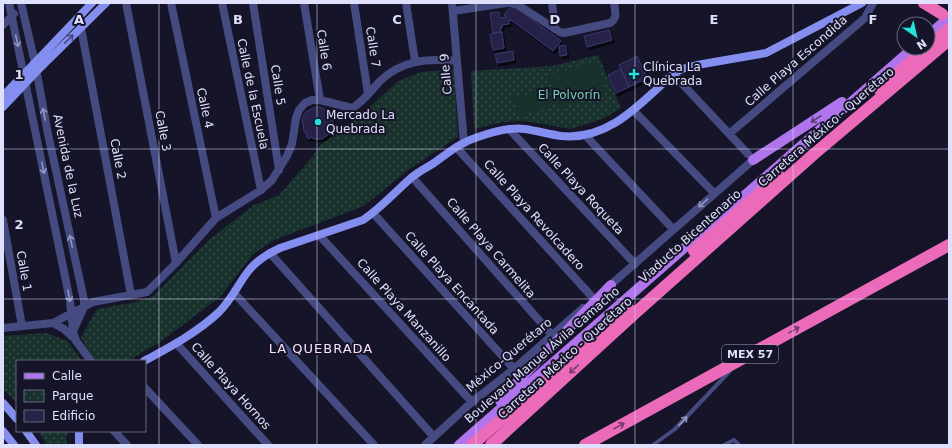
<svg xmlns="http://www.w3.org/2000/svg" width="952" height="448" font-family="'DejaVu Sans',sans-serif">
	<defs>
		<pattern id="park-dots" width="8" height="8" patternUnits="userSpaceOnUse"><rect width="8" height="8" fill="#18312d"/><path d="M2 2h.1M6 6h.1" fill="none" stroke="#394f4c" stroke-width="1.8" stroke-linecap="round"/></pattern>
		<filter id="shadow"><feDropShadow dx="2" dy="3" stdDeviation="0" flood-color="#0009"/></filter>
	</defs>
	<rect width="100%" height="100%" fill="#151428"/>
	<path fill="url(#park-dots)" d="M 598,55 L 621,108 L 603,119 L 571,129 L 524,121 L 503,122 L 474,129 L 471,71 L 552,66 Z
		M 454,69 L 458,137 L 411,168 L 364,206 L 272,241 L 253,254 L 220,297 L 159,343 L 144,351 L 129,361 L 97,361 L 87,349 L 81,337 L 97,309 L 136,302 L 153,296 L 210,239 L 254,205 L 279,195 L 313,156 L 321,144 L 361,115 L 398,81 L 421,72 Z
		M 46,333 L 68,341 L 82,361 L 17,361 L 17,403 L 3,389 L 3,336 Z
		M 39,431 L 69,431 L 66,436 L 67,445 L 46,445 Z"/>
	<path fill="#18312d" d="M 597,60 L 607,92 L 559,108 L 548,76 Z
		M 548,89 L 552,107 L 518,116 L 513,98 Z"/>
	<path fill="#252347" stroke="#3b386f" filter="url(#shadow)" d="M 512,5 L 561,41 L 553,51 L 511,20 L 509,20 L 509,24 L 502,25 L 502,28 L 500,28 L 501,32 L 493,33 L 490,13 L 499,12 L 500,18 L 507,17 L 504,15 Z
		M 609,30 L 612,40 L 587,47 L 584,36 Z
		M 502,32 L 504,48 L 493,50 L 490,34 Z
		M 565,45 L 567,55 L 560,56 L 559,46 Z
		M 513,51 L 514,60 L 497,63 L 495,54 Z
		M 637,56 L 647,78 L 629,87 L 619,65 Z
		M 621,69 L 629,87 L 616,93 L 608,75 Z
		M 319,107 L 324,109 L 328,112 L 330,110 L 333,113 L 330,115 L 333,119 L 333,127 L 329,134 L 322,139 L 314,139 L 311,137 L 309,139 L 306,137 L 307,135 L 304,131 L 302,119 L 306,112 L 313,108 Z"/>
	<g fill="none" stroke-linecap="round" stroke-linejoin="round">
		<path stroke="#454b81" stroke-width="4" d="M 653,445 L 675,429 L 730,371
			M 724,445 L 734,440 L 739,445"/>
		<path stroke="#454b81" stroke-width="8" d="M 9,3 L 70,301 L 73,331 L 76,341 L 91,361
			M 21,3 L 35,63 L 48,134 L 84,300 L 84,307 L 73,331
			M 126,3 L 176,263
			M 171,3 L 216,218
			M 222,3 L 261,190
			M 253,3 L 279,170
			M 304,3 L 320,100
			M 354,3 L 368,94
			M 406,3 L 415,61
			M 452,3 L 464,143
			M 511,3 L 518,5 L 560,32 L 564,33 L 610,23 C 618,18 615,11 614,3
			M 552,3 L 555,29
			M 453,11 L 506,3
			M 3,25 L 14,14
			M 81,28 L 131,295
			M 673,74 L 748,154
			M 633,110 L 714,193
			M 509,129 L 635,264
			M 729,134 L 865,18 L 873,3
			M 585,135 L 673,229
			M 456,147 L 594,299
			M 412,177 L 552,335
			M 373,213 L 514,369
			M 3,220 L 22,326
			M 319,235 L 472,402
			M 270,253 L 434,437
			M 607,288 L 753,160
			M 235,294 L 374,445
			M 53,323 L 64,329 L 76,340
			M 3,328 L 53,323 L 93,302 L 147,292 L 176,263 L 216,218 L 261,190 L 272,180 L 287,156 L 292,144 L 296,118 L 299,110 L 305,103 L 312,100 L 320,100 L 352,108 C 363,102 371,91 379,82 C 401,60 428,58 457,61
			M 176,343 L 268,445
			M 145,388 L 198,445
			M 114,431 L 127,445
			M 425,445 L 472,402 L 514,369 L 583,308"/>
		<path stroke="#838eee" stroke-width="8" d="M 3,96 L 92,3
			M 3,107 L 37,71 L 106,3
			M 144,361 C 170,347 198,332 219,312 C 233,298 239,282 250,269 C 258,260 269,253 280,248 L 363,220 C 381,208 395,192 411,178 C 418,172 426,168 434,163 C 448,153 461,142 478,137 C 492,132 510,127 525,129 C 537,131 549,134 561,136 C 609,141 641,103 673,74 L 682,69 L 697,65 L 766,53 L 862,3
			M 3,403 L 17,419
			M 3,431 L 14,445
			M 26,431 L 36,445
			M 79,445 L 79,431"/>
		<path stroke="#b075ec" stroke-width="10" d="M 928,36 L 949,17
			M 753,160 L 842,102
			M 500,401 L 517,382 L 611,285
			M 459,445 L 913,48"/>
		<path stroke="#eb6ab9" stroke-width="12" d="M 924,3 L 942,14
			M 928,47 L 949,29
			M 879,89 L 927,48
			M 694,251 L 779,176
			M 491,445 L 634,314 L 814,154 L 949,40
			M 585,445 L 949,245"/>
		<path stroke="#eb6ab9" stroke-width="12" d="M 472,445 L 629,309"/>
	</g>
	<defs><path id="oneway-shaft" d="M-6 0H5M1.5-3L5.5 0L1.5 3" fill="none" stroke-width="1.6" stroke-linecap="round" stroke-linejoin="round"/></defs>
	<use stroke="#464b81" href="#oneway-shaft" transform="translate(69 39) rotate(-44)"/>
	<g stroke="#9296be">
		<use href="#oneway-shaft" transform="translate(17 41) rotate(77)"/>
		<use href="#oneway-shaft" transform="translate(44 114) rotate(-101)"/>
		<use href="#oneway-shaft" transform="translate(43 168) rotate(79)"/>
		<use href="#oneway-shaft" transform="translate(703 203) rotate(139)"/>
		<use href="#oneway-shaft" transform="translate(71 241) rotate(-102)"/>
		<use href="#oneway-shaft" transform="translate(69 296) rotate(79)"/>
		<use href="#oneway-shaft" transform="translate(683 421) rotate(-47)"/>
	</g>
	<use stroke="#5b4080" href="#oneway-shaft" transform="translate(816 119) rotate(147)"/>
	<g stroke="#753b69">
		<use href="#oneway-shaft" transform="translate(794 330) rotate(-29)"/>
		<use href="#oneway-shaft" transform="translate(574 369) rotate(138)"/>
		<use href="#oneway-shaft" transform="translate(619 426) rotate(-29)"/>
	</g>
	<path fill="none" stroke="#dfe0fb" stroke-width="1" stroke-opacity="0.55" d="M 159,3 L 159,445M 317,3 L 317,445M 476,3 L 476,445M 635,3 L 635,445M 793,3 L 793,445M 3,149 L 949,149M 3,299 L 949,299"/>
	<g fill="#24e2db" stroke="#151428" stroke-width="1.5">
		<path d="M632 68h4v4h4v4h-4v4h-4v-4h-4v-4h4z"/>
		<circle cx="318" cy="122" r="4"/>
	</g>
	<g text-anchor="middle" dominant-baseline="central" stroke-width="4" stroke-linejoin="round" paint-order="stroke">
		<rect fill="#151428" stroke="#a2a3bc" stroke-width="1" x="722" y="345" width="56" height="18" rx="3"/>
		<g font-size="11" font-weight="bold" fill="#dfe0fb">
			<text x="750" y="354">MEX 57</text>
		</g>
		<g font-size="12" fill="#dfe0fb" stroke="#151428">
			<text transform="translate(373 47) rotate(81)">Calle 7</text>
			<text transform="translate(324 50) rotate(81)">Calle 6</text>
			<text transform="translate(796 61) rotate(-41)">Calle Playa Escondida</text>
			<text transform="translate(446 74) rotate(-95)">Calle 9</text>
			<text transform="translate(278 85) rotate(81)">Calle 5</text>
			<text transform="translate(253 94) rotate(78)">Calle de la Escuela</text>
			<text transform="translate(205 108) rotate(78)">Calle 4</text>
			<text transform="translate(826 127) rotate(-41)">Carretera México - Querétaro</text>
			<text transform="translate(163 131) rotate(79)">Calle 3</text>
			<text transform="translate(118 159) rotate(79)">Calle 2</text>
			<text transform="translate(68 166) rotate(78)">Avenida de la Luz</text>
			<text transform="translate(581 189) rotate(47)">Calle Playa Roqueta</text>
			<text transform="translate(534 215) rotate(48)">Calle Playa Revolcadero</text>
			<text transform="translate(690 236) rotate(-42)">Viaducto Bicentenario</text>
			<text transform="translate(491 248) rotate(49)">Calle Playa Carmelita</text>
			<text transform="translate(24 271) rotate(80)">Calle 1</text>
			<text transform="translate(452 283) rotate(48)">Calle Playa Encantada</text>
			<text transform="translate(404 310) rotate(48)">Calle Playa Manzanillo</text>
			<text transform="translate(509 355) rotate(-40)">México-Querétaro</text>
			<text transform="translate(542 355) rotate(-41)">Boulevard Manuel Ávila Camacho</text>
			<text transform="translate(565 358) rotate(-42)">Carretera México - Querétaro</text>
			<text transform="translate(231 386) rotate(48)">Calle Playa Hornos</text>
		</g>
		<g font-size="12" fill="#dfe0fb" stroke="#151428" text-anchor="start">
			<text x="643" y="67">Clínica La<tspan x="643" dy="14">Quebrada</tspan></text>
			<text x="326" y="115">Mercado La<tspan x="326" dy="14">Quebrada</tspan></text>
		</g>
		<g font-size="12" fill="#74d2ae" stroke="#151428">
			<text x="569" y="95">El Polvorín</text>
		</g>
		<g font-size="13" letter-spacing="1" fill="#fbe1f5" stroke="#151428">
			<text x="321" y="348">LA QUEBRADA</text>
		</g>
	</g>
	<g font-size="13" text-anchor="middle" font-weight="bold" fill="#dfe0fb" stroke="#151428" stroke-width="4" stroke-linejoin="round" paint-order="stroke">
		<text x="79" y="24">A</text>
		<text x="238" y="24">B</text>
		<text x="397" y="24">C</text>
		<text x="555" y="24">D</text>
		<text x="714" y="24">E</text>
		<text x="873" y="24">F</text>
		<text x="19" y="79">1</text>
		<text x="19" y="229">2</text>
	</g>
	<rect width="952" height="448" fill="none" stroke="#dfe0fb" stroke-width="8"/>
	<rect x="16" y="360" width="130" height="72" fill="#151428" stroke="#66667c"/>
	<rect x="24" y="373" width="20" height="6" fill="#b075ec" stroke="#66667c"/>
	<text x="52" y="380" font-size="12" fill="#dfe0fb">Calle</text>
	<rect x="24" y="390" width="20" height="12" fill="url(#park-dots)" stroke="#66667c"/>
	<text x="52" y="400" font-size="12" fill="#dfe0fb">Parque</text>
	<rect x="24" y="410" width="20" height="12" fill="#252347" stroke="#66667c"/>
	<text x="52" y="420" font-size="12" fill="#dfe0fb">Edificio</text>
	<g transform="translate(916 36) rotate(146)"><circle r="19" fill="#151428" stroke="#66667c"/>
	<path d="M0-3L7 15L0 10L-7 15Z" fill="#24e2db"/>
	<text y="-6" font-size="11" font-weight="bold" text-anchor="middle" fill="#dfe0fb">N</text>
	</g>
</svg>
